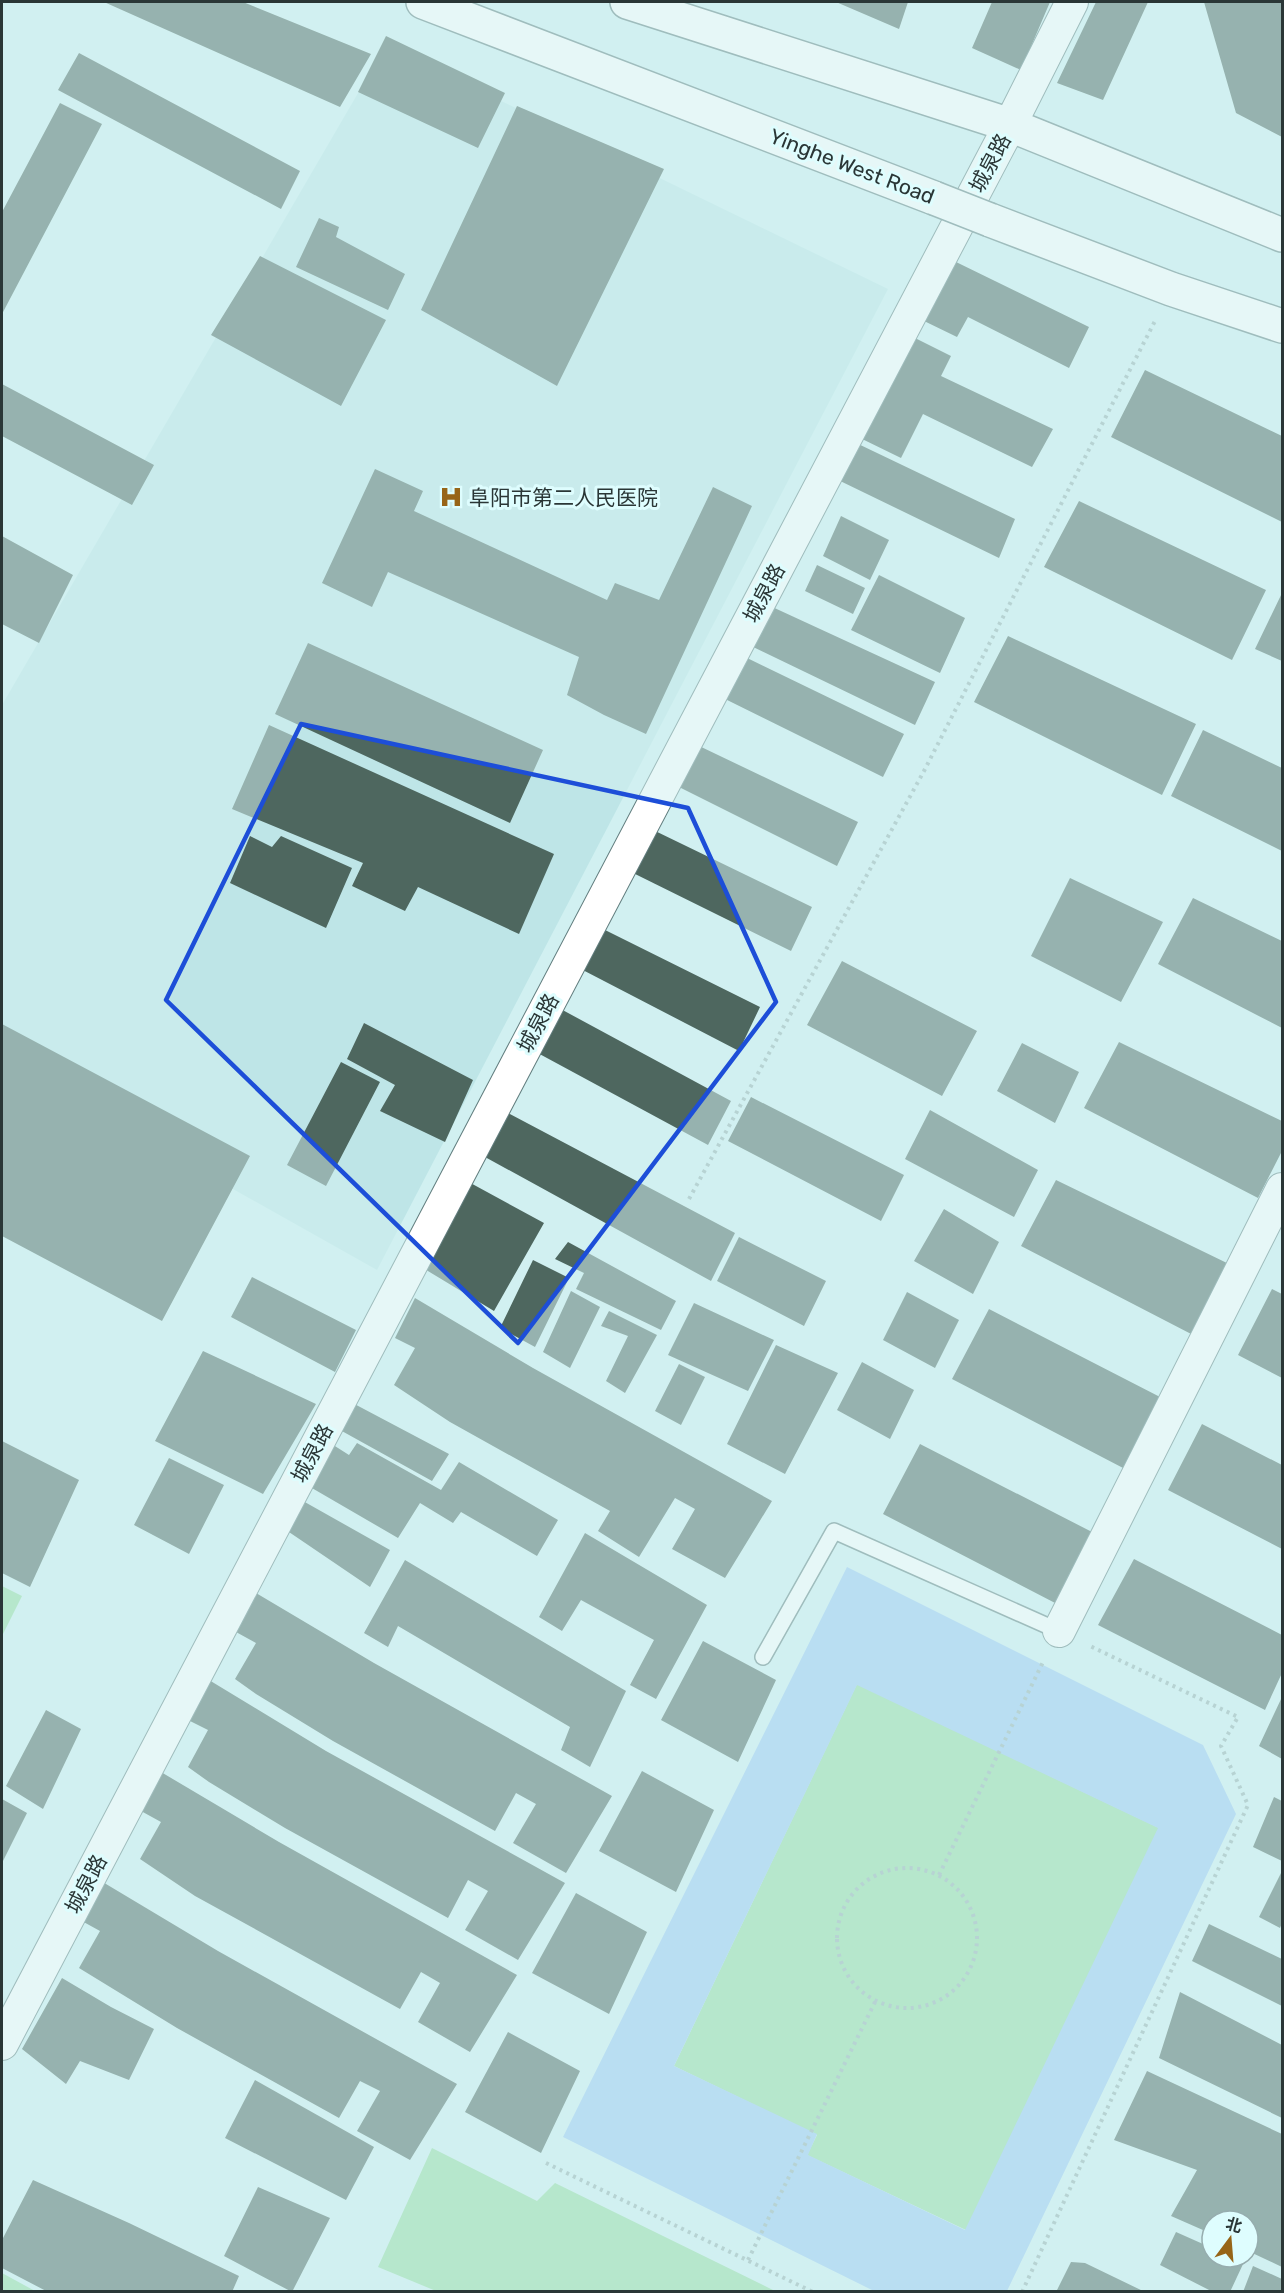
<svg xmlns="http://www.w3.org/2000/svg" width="1284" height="2293" font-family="Rubik,'Noto Sans SC',sans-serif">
	<rect width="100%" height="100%" fill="#d1f0f1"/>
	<path fill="#bee5e7" d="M 386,45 L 888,289 L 377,1270 L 2,1059 L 2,705 Z"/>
	<path fill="#95dba0" d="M 2,1586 L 22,1596 L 2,1636 Z
		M 857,1684 L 1159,1828 L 966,2230 L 807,2155 L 817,2135 L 674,2066 Z
		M 432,2148 L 537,2201 L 555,2183 L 775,2291 L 436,2291 L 378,2267 Z
		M 2,2273 L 35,2291 L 2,2291 Z"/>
	<path fill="#9cc7f3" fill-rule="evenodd" d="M 847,1567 L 1203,1745 L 1236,1814 L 1007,2291 L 874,2291 L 563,2137 ZM 857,1685 L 1158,1828 L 965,2230 L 808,2155 L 817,2134 L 674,2066 Z"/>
	<path fill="#4e675f" d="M 104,2 L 243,2 L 371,54 L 340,107 Z
		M 836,2 L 908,2 L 899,29 Z
		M 992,2 L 1050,2 L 1021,70 L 972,48 Z
		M 1096,2 L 1148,2 L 1103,100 L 1057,83 Z
		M 1204,2 L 1282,2 L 1282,137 L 1236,113 Z
		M 386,36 L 505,93 L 478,148 L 358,92 Z
		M 79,53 L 300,171 L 281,209 L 58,90 Z
		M 60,103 L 102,124 L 2,314 L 2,212 Z
		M 517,106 L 664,169 L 557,386 L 421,310 Z
		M 319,218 L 339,227 L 336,237 L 405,274 L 388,310 L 296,267 Z
		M 260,256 L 386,320 L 341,406 L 211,335 Z
		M 954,261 L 1089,327 L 1069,368 L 968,317 L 957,337 L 922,320 Z
		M 909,335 L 951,356 L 941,376 L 1053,429 L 1032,467 L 923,414 L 901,458 L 858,437 Z
		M 1145,370 L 1282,436 L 1282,522 L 1111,437 Z
		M 2,384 L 154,465 L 132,505 L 2,436 Z
		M 852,441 L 1015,519 L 999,558 L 834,478 Z
		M 375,469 L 423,491 L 414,511 L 607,600 L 615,583 L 659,600 L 713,487 L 752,506 L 646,734 L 604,715 L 567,695 L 579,657 L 388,572 L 372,607 L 322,583 Z
		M 1079,501 L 1266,590 L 1232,660 L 1044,567 Z
		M 841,516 L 889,540 L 870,580 L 823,556 Z
		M 2,536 L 73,575 L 39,643 L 2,624 Z
		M 817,565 L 865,588 L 853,614 L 805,591 Z
		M 879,575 L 965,618 L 940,673 L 851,630 Z
		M 1282,593 L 1282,661 L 1255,649 Z
		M 768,605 L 935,682 L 915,725 L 747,644 Z
		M 1008,636 L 1196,724 L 1162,795 L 974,702 Z
		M 308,643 L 543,750 L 510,823 L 275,714 Z
		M 741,655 L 904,734 L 883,777 L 719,696 Z
		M 269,725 L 554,854 L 519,934 L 418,887 L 405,911 L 352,886 L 363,863 L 232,809 Z
		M 1203,730 L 1282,768 L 1282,851 L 1171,796 Z
		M 695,744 L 858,822 L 837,866 L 673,784 Z
		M 649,828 L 812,907 L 791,951 L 627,870 Z
		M 250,836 L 272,847 L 281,836 L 352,868 L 326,928 L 230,883 Z
		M 1070,878 L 1163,922 L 1121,1002 L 1031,956 Z
		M 1193,898 L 1282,941 L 1282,1028 L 1158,964 Z
		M 599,927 L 760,1007 L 739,1051 L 577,967 Z
		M 842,961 L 977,1031 L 942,1096 L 807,1025 Z
		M 557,1007 L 731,1101 L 708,1145 L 534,1051 Z
		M 364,1023 L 473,1080 L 445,1142 L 380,1111 L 395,1085 L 347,1059 Z
		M 2,1024 L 250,1156 L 162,1321 L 2,1236 Z
		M 1119,1042 L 1282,1121 L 1282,1151 L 1258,1198 L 1084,1108 Z
		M 1022,1043 L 1079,1072 L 1055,1123 L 997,1091 Z
		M 341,1062 L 380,1082 L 326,1186 L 287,1165 Z
		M 751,1097 L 904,1175 L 881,1221 L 728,1141 Z
		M 930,1110 L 1038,1170 L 1014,1217 L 905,1159 Z
		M 508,1113 L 735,1233 L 711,1281 L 485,1157 Z
		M 465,1180 L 544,1223 L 494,1311 L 418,1265 Z
		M 1056,1180 L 1231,1265 L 1195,1336 L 1021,1246 Z
		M 944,1209 L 999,1242 L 973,1294 L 914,1261 Z
		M 739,1237 L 826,1281 L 804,1326 L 717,1281 Z
		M 568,1242 L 676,1301 L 661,1330 L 576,1289 L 584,1273 L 555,1259 Z
		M 533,1260 L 569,1278 L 535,1347 L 500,1328 Z
		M 252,1277 L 356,1330 L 335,1372 L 231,1317 Z
		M 1272,1289 L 1282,1294 L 1282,1378 L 1238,1355 Z
		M 571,1291 L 600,1307 L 570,1368 L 543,1352 Z
		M 907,1292 L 959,1320 L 935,1368 L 883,1340 Z
		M 415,1298 L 533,1368 L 772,1501 L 725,1578 L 672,1549 L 695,1509 L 675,1498 L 639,1557 L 598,1531 L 610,1511 L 450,1422 L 394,1385 L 415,1348 L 395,1338 Z
		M 694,1303 L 774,1340 L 748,1391 L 668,1355 Z
		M 989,1309 L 1162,1398 L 1125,1469 L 952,1379 Z
		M 609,1311 L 657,1335 L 625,1393 L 606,1381 L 628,1336 L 601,1326 Z
		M 776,1345 L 838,1373 L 785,1474 L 727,1444 Z
		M 203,1351 L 316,1404 L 263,1494 L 155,1441 Z
		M 862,1362 L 914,1390 L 890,1439 L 837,1410 Z
		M 679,1364 L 705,1377 L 681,1425 L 655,1411 Z
		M 345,1399 L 449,1454 L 432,1481 L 331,1425 Z
		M 1202,1424 L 1282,1465 L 1282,1549 L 1168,1490 Z
		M 2,1441 L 79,1480 L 30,1587 L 2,1573 Z
		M 327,1441 L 349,1455 L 357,1443 L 441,1490 L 459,1462 L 558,1520 L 537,1556 L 461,1512 L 453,1523 L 420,1503 L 398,1538 L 305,1484 Z
		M 920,1444 L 1094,1533 L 1057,1604 L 883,1514 Z
		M 169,1458 L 224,1485 L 189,1554 L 134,1525 Z
		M 303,1501 L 390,1550 L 370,1587 L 286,1530 Z
		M 585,1533 L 707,1605 L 656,1699 L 630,1685 L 654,1640 L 581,1600 L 562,1631 L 539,1617 Z
		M 1134,1559 L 1282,1635 L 1282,1673 L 1265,1710 L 1098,1625 Z
		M 405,1560 L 626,1691 L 590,1767 L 561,1750 L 570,1727 L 398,1626 L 388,1647 L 364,1633 Z
		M 256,1593 L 374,1663 L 612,1796 L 566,1873 L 513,1843 L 536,1804 L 516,1793 L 495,1831 L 333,1741 L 256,1694 L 235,1679 L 256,1643 L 236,1632 Z
		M 703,1641 L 776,1680 L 738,1762 L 661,1720 Z
		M 209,1680 L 326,1751 L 565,1883 L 518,1960 L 465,1930 L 488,1891 L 468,1880 L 448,1918 L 285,1828 L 209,1782 L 188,1767 L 208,1730 L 188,1720 Z
		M 1282,1697 L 1282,1759 L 1259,1746 Z
		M 46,1710 L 81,1729 L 43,1809 L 6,1786 Z
		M 642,1771 L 714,1810 L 676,1892 L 599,1851 Z
		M 161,1772 L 279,1842 L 517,1975 L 470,2052 L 418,2022 L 440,1983 L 421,1972 L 400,2009 L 195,1896 L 140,1859 L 161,1822 L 141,1811 Z
		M 1274,1797 L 1282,1801 L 1282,1861 L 1253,1847 Z
		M 2,1799 L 27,1813 L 2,1863 Z
		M 1281,1873 L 1282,1874 L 1282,1923 L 1280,1928 L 1259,1917 Z
		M 101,1881 L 218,1951 L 457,2084 L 410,2160 L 357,2131 L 380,2091 L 360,2081 L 339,2118 L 177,2028 L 79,1968 L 100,1931 L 80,1920 Z
		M 576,1893 L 647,1932 L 609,2014 L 532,1973 Z
		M 1209,1924 L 1282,1959 L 1282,2006 L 1192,1961 Z
		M 62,1978 L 111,2007 L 154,2029 L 129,2080 L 80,2061 L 66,2084 L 22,2049 Z
		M 1180,1992 L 1282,2045 L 1282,2118 L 1159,2058 Z
		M 508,2032 L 580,2071 L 541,2153 L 465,2112 Z
		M 1147,2071 L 1282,2134 L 1282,2267 L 1248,2251 L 1248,2221 L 1212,2221 L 1212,2234 L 1171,2216 L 1197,2170 L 1114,2140 Z
		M 255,2080 L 374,2147 L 346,2200 L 225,2138 Z
		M 33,2180 L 129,2223 L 239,2276 L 232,2292 L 48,2292 L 2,2268 L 2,2240 Z
		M 258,2187 L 330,2218 L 292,2292 L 224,2256 Z
		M 1176,2232 L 1212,2248 L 1212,2257 L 1233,2257 L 1244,2262 L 1230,2292 L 1213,2292 L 1160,2265 Z
		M 1071,2262 L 1085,2263 L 1145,2292 L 1056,2292 Z
		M 1253,2266 L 1282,2279 L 1282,2292 L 1243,2292 Z"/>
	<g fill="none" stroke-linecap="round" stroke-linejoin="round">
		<g stroke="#627e7f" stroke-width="18">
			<path id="lane" d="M 763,1657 L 834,1531 L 1059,1631"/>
		</g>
		<g stroke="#627e7f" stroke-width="34">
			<path id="street" d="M 1059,1631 L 1282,1189
				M 2,2044 L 1010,125 L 1072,2"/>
		</g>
		<g stroke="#627e7f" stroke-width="36">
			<path id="secondary" d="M 423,2 L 934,198
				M 627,2 L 1010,125 L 1282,235
				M 990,220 L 1171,289 L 1282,326"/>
		</g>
		<path stroke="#97afb0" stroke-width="4" stroke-dasharray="3 4.5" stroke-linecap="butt" d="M 689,1199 L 924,771 L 1156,319
			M837 1938a70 70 0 1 1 140 0a70 70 0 1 1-140 0Z
			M 939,1875 L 1044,1660
			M 546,2163 L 813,2292
			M 748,2260 L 875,2002
			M 1022,2292 L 1248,1805 L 1221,1746 L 1238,1717 L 1090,1646"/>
		<use href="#lane" stroke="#fff" stroke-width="15"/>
		<use href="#street" stroke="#fff" stroke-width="32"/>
		<use href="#secondary" stroke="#fff" stroke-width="33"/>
		<g stroke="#627e7f" stroke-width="36" stroke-linecap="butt">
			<path id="secondary-bridge" d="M 934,198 L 990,220"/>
		</g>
		<use href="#secondary-bridge" stroke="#fff" stroke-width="33"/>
	</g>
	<path d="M0 0H1284V2293H0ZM 301,724 L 688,808 L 776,1002 L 518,1343 L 166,1000 Z" fill="#d1f0f1" fill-opacity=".55" fill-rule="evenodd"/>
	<path fill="none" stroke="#1d4ed8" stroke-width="4.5" stroke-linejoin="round" d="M 301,724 L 688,808 L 776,1002 L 518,1343 L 166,1000 Z"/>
	<defs>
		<g id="hospital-bare" transform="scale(1.8)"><path d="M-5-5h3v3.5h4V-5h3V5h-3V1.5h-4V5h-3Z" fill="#976518" stroke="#defdfe" stroke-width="2.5" paint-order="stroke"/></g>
	</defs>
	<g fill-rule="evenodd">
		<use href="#hospital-bare" x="451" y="497"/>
	</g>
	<g text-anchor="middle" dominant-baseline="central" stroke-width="6" stroke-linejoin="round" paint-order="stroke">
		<g font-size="21" fill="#2a3636" stroke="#defdfe">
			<text transform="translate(990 163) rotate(-62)">城泉路</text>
			<text transform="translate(852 166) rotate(21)">Yinghe West Road</text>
			<text transform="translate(764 593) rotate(-62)">城泉路</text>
			<text transform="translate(538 1023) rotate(-62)">城泉路</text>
			<text transform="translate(312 1453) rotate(-62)">城泉路</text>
			<text transform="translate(86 1884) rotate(-62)">城泉路</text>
		</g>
		<g font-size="21" fill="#2a3636" stroke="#defdfe" text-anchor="start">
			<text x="469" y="497">阜阳市第二人民医院</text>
		</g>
	</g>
	<rect width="1284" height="2293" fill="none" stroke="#2a3636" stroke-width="6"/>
	<g transform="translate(1230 2239) rotate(16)"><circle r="28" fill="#defdfe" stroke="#96adae" stroke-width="1.5"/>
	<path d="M0-4.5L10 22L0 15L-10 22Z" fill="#976518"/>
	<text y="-9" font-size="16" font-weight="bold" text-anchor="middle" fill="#2a3636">北</text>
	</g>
</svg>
